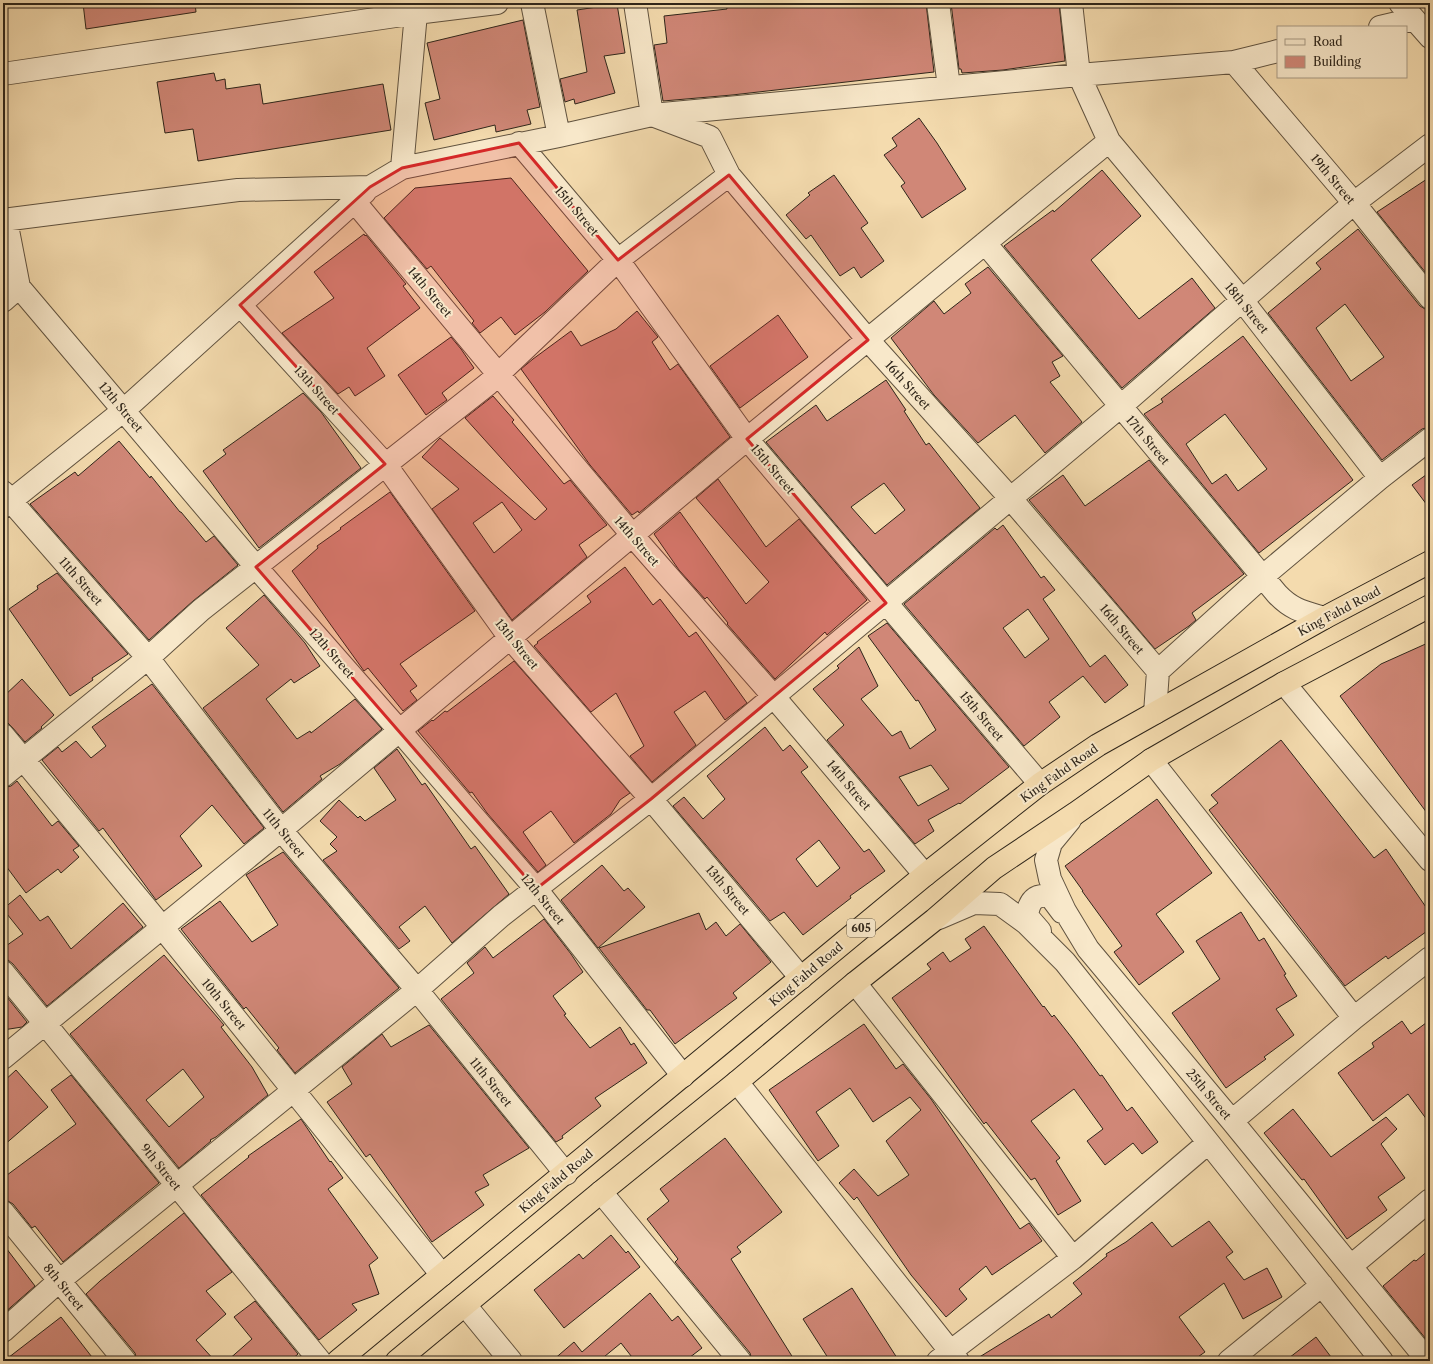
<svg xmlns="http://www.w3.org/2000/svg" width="1433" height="1364" font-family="'Libre Caslon Text',serif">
	<rect width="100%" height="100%" fill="#f4dbae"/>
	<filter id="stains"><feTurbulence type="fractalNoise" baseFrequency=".005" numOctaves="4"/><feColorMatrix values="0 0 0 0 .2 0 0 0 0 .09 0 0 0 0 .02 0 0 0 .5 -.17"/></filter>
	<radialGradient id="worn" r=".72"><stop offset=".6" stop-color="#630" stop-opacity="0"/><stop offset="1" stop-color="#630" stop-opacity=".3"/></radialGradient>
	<path fill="#d08777" stroke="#2e251a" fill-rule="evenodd" d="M 83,3 L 195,3 L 196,12 L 86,29 Z
		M 726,3 L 926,3 L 934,72 L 732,95 L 663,101 L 654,45 L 667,43 L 664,16 L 727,9 Z
		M 951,3 L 1059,3 L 1065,61 L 1003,70 L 962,73 L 961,69 L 959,69 Z
		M 617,4 L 625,53 L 604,56 L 615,93 L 575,104 L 574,99 L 565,102 L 560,79 L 587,72 L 577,10 Z
		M 523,20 L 540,107 L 527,110 L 531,124 L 496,132 L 495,125 L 434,140 L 425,103 L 440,99 L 427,43 Z
		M 214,73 L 216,81 L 225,79 L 226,89 L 260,84 L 263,104 L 383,84 L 391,130 L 198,161 L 193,129 L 165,133 L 157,82 Z
		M 919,118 L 937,143 L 966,189 L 922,218 L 901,186 L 905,183 L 884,155 L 897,146 L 892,138 Z
		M 1102,170 L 1141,216 L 1091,260 L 1139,319 L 1192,278 L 1215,308 L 1122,388 L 1004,246 L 1053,210 L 1054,212 Z
		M 834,175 L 868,223 L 861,228 L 884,261 L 861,278 L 854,267 L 840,276 L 811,235 L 806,239 L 786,215 L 810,195 L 808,193 Z
		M 1430,177 L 1430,278 L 1377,212 Z
		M 511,178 L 588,271 L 545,312 L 515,335 L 501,317 L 480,333 L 472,323 L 474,321 L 431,266 L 427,269 L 384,218 L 415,188 Z
		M 1358,229 L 1420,306 L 1425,309 L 1430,310 L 1430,427 L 1422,429 L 1382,460 L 1268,313 L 1321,269 L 1316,263 ZM 1345,304 L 1384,357 L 1351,381 L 1316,328 Z
		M 364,234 L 365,236 L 366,235 L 406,284 L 403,286 L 420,308 L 367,348 L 385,376 L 355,396 L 349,387 L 338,394 L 282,333 L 334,298 L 314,272 Z
		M 988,267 L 1063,356 L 1052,362 L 1060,376 L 1050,382 L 1082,422 L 1045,453 L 1015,415 L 978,443 L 934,395 L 891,338 L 934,301 L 944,314 L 971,293 L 965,284 Z
		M 637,311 L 658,337 L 652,342 L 670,370 L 678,364 L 730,437 L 639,513 L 638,511 L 632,515 L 590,465 L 521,369 L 533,359 L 571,331 L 581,346 L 616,329 Z
		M 778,315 L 808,357 L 740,408 L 710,366 Z
		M 1243,336 L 1353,480 L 1259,553 L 1144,414 L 1163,402 L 1161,399 ZM 1225,414 L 1267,469 L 1238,491 L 1226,474 L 1212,484 L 1186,444 Z
		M 451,337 L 461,349 L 474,368 L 442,393 L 447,400 L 426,415 L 398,375 Z
		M 886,380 L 906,410 L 904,411 L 926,445 L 929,443 L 980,508 L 887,585 L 766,442 L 816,405 L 827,421 ZM 884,483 L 905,510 L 875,534 L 851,507 Z
		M 303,393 L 321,412 L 361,468 L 259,548 L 203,471 L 226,454 L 223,450 Z
		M 493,396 L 514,420 L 512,422 L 564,484 L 570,480 L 607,525 L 579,545 L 587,557 L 512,620 L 432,509 L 459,489 L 422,457 L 440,438 L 535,520 L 547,509 L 465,418 ZM 502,502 L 522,530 L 494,553 L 473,523 Z
		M 119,441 L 150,478 L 151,476 L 180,512 L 181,512 L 206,542 L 214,536 L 238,565 L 193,601 L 149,640 L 30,504 L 75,472 L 78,476 Z
		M 1149,460 L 1244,574 L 1192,613 L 1196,620 L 1189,626 L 1155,649 L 1029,500 L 1063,475 L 1085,506 Z
		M 1430,472 L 1430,509 L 1412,485 Z
		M 718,479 L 766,547 L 799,519 L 867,600 L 827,635 L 825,632 L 775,679 L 727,624 L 728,623 L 707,597 L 705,599 L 679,570 L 654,534 L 680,512 L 746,604 L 769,582 L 696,498 Z
		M 390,492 L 475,611 L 400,664 L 417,686 L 410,691 L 417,700 L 403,711 L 368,668 L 364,671 L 292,571 L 318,548 L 317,546 L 341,529 L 340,528 Z
		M 1003,525 L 1041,578 L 1044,576 L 1055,590 L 1043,599 L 1090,667 L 1105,655 L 1128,685 L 1105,703 L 1083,676 L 1049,702 L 1060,717 L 1024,746 L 904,604 L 995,528 L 997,530 ZM 1028,609 L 1049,639 L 1025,658 L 1003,628 Z
		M 625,567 L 653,605 L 660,599 L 689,637 L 696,632 L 747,703 L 725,720 L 705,691 L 674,712 L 696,745 L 652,782 L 630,756 L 644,746 L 616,693 L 591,712 L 534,646 L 538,643 L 537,642 L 591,602 L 587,596 Z
		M 57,573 L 128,654 L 92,678 L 93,680 L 70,696 L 9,609 L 38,589 L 37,586 Z
		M 264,595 L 305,643 L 320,666 L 294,683 L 291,679 L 266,699 L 297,739 L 310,731 L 311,733 L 355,699 L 382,729 L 340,764 L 320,776 L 322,779 L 283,812 L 203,708 L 259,665 L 226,628 Z
		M 887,623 L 1009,767 L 960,804 L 959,803 L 928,820 L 934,831 L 915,844 L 827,740 L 844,725 L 813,689 L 839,668 L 837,666 L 859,647 L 878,686 L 861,699 L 892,736 L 901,731 L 910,749 L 936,730 L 918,700 L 916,701 L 868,636 ZM 931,765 L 949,789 L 918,806 L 899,777 Z
		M 1430,642 L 1430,817 L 1340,696 L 1381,664 Z
		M 514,661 L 630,793 L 620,800 L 611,814 L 574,843 L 551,811 L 523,832 L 546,865 L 538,872 L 487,813 L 472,792 L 470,793 L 418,731 L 432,720 L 433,721 L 445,711 L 447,712 Z
		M 22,679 L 54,715 L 41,727 L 42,728 L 25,742 L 12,727 L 8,723 L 3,723 L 3,697 Z
		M 152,684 L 264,828 L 244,844 L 212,805 L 180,836 L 202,866 L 156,900 L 103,828 L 99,831 L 42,760 L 58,747 L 62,752 L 76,741 L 91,758 L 106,746 L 92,727 Z
		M 765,727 L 783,751 L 790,745 L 808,767 L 801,772 L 864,852 L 869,849 L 885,871 L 850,896 L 851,898 L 803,935 L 784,912 L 770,921 L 673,806 L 684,797 L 703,819 L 725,799 L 707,776 ZM 819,840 L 840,868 L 817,887 L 796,859 Z
		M 1281,740 L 1374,858 L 1386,849 L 1430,913 L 1430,929 L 1388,959 L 1386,956 L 1345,986 L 1209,810 L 1218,803 L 1211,795 Z
		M 397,749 L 422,785 L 425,783 L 471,849 L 475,846 L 509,894 L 452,943 L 425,906 L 399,927 L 410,941 L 399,949 L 323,860 L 337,851 L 330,844 L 337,837 L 320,821 L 339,800 L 358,818 L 360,816 L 365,821 L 396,800 L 374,768 Z
		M 17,781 L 52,826 L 58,821 L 79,846 L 73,850 L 79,857 L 61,873 L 58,869 L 26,893 L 3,862 L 3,788 L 11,786 Z
		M 1157,799 L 1212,873 L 1156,914 L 1184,952 L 1139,985 L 1114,952 L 1122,946 L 1082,891 L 1083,891 L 1065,866 Z
		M 283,852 L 399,988 L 295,1073 L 277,1050 L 279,1048 L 246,1007 L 244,1009 L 181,929 L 220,901 L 252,942 L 278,925 L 246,875 Z
		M 602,865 L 624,891 L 628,888 L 645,907 L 598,948 L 561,900 Z
		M 20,895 L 40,921 L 48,916 L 71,949 L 123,903 L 143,927 L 47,1006 L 13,964 L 8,960 L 3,960 L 3,948 L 23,934 L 3,909 Z
		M 1241,912 L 1259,941 L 1264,938 L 1286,974 L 1284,975 L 1297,996 L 1276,1009 L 1294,1035 L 1264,1057 L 1266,1059 L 1226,1088 L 1172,1013 L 1220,979 L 1196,941 Z
		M 699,913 L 706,930 L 716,922 L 726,936 L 740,924 L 771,962 L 733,993 L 737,998 L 675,1044 L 650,1010 L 647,1010 L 599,948 Z
		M 544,919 L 571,954 L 583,972 L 553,996 L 566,1014 L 564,1015 L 590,1048 L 620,1027 L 631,1045 L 634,1043 L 647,1063 L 595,1098 L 601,1106 L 562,1136 L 563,1138 L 556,1142 L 441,999 L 474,973 L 467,963 L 485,947 L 493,958 Z
		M 984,926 L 1043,1007 L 1044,1006 L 1052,1017 L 1054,1015 L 1072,1038 L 1100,1076 L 1102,1075 L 1127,1111 L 1132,1107 L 1158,1142 L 1142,1154 L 1133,1143 L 1105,1165 L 1087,1141 L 1103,1129 L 1074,1089 L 1031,1121 L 1060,1158 L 1056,1161 L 1081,1201 L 1058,1215 L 1035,1178 L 1031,1180 L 986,1122 L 984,1124 L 892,998 L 931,969 L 927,964 L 943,952 L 950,962 L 971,948 L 965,939 Z
		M 164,955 L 224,1025 L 221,1027 L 252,1067 L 268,1095 L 216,1137 L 210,1140 L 211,1141 L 179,1168 L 70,1034 ZM 183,1069 L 204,1097 L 169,1127 L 146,1100 Z
		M 3,992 L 27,1022 L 22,1027 L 3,1030 Z
		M 1430,1020 L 1430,1124 L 1408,1094 L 1373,1121 L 1338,1073 L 1374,1047 L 1372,1043 L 1402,1021 L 1411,1034 Z
		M 864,1024 L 896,1069 L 903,1064 L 931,1099 L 1020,1229 L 1029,1223 L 1042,1241 L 992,1275 L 986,1266 L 959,1289 L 967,1299 L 946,1317 L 911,1275 L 857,1197 L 854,1200 L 839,1183 L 854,1169 L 878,1196 L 909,1175 L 886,1141 L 921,1110 L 910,1097 L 873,1122 L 850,1088 L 816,1112 L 839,1146 L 818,1161 L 769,1090 Z
		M 429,1025 L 529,1148 L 483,1175 L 489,1185 L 475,1192 L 484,1205 L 432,1242 L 370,1154 L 366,1157 L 327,1102 L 352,1084 L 342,1067 L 382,1034 L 391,1047 Z
		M 16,1070 L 48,1107 L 3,1146 L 3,1082 Z
		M 71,1075 L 159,1183 L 63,1262 L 35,1226 L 32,1228 L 13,1204 L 3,1198 L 3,1178 L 76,1124 L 51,1090 Z
		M 1293,1109 L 1331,1157 L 1386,1117 L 1397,1129 L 1381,1144 L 1405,1178 L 1378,1197 L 1387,1210 L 1347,1239 L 1304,1179 L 1302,1180 L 1264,1133 Z
		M 301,1119 L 330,1162 L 331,1161 L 343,1178 L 328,1189 L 378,1258 L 369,1265 L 379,1294 L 352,1304 L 357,1310 L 319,1340 L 201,1195 L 249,1157 L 248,1156 Z
		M 725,1138 L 782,1212 L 737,1247 L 741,1252 L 731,1259 L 795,1361 L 752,1361 L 750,1353 L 675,1262 L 678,1259 L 647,1219 L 669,1201 L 660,1189 Z
		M 184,1213 L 232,1272 L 206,1291 L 226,1314 L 196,1340 L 215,1361 L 137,1361 L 135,1353 L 86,1294 L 100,1281 Z
		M 1209,1221 L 1233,1252 L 1226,1257 L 1244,1280 L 1267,1268 L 1282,1297 L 1243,1319 L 1224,1283 L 1179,1317 L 1205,1352 L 1192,1361 L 973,1361 L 1049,1314 L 1051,1318 L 1082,1294 L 1073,1283 L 1107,1256 L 1106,1254 L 1126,1242 L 1152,1222 L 1172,1247 Z
		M 611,1235 L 626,1253 L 628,1251 L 640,1267 L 564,1328 L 534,1290 L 579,1254 L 583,1259 Z
		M 3,1244 L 35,1286 L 3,1314 Z
		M 1430,1249 L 1430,1344 L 1383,1286 L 1414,1260 L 1416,1261 Z
		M 852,1288 L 899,1361 L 830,1361 L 803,1319 Z
		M 650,1293 L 672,1321 L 678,1316 L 702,1348 L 685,1361 L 635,1361 L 621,1343 L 599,1361 L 552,1361 L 574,1342 L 582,1352 Z
		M 255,1301 L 298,1354 L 290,1361 L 227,1361 L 252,1339 L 234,1317 Z
		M 61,1317 L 95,1361 L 4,1361 Z
		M 1316,1337 L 1334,1361 L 1285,1361 Z"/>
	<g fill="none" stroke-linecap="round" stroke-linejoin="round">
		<g stroke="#60523f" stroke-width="24">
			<path id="minor" d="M 532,3 L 559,136
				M 635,3 L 652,115 L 710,137 L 729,175 L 868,340 L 1011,499 L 1158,671
				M 938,3 L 949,87
				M 1400,3 L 1430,37
				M 1380,27 L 1414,19
				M 1234,62 L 1354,203 L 1430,298
				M 3,74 L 416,13 L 497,3
				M 1109,141 L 1242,300 L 1380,478
				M 519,143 L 618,260 L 747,439 L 1040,784
				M 402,168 L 416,13 L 414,3
				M 354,201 L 633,536 L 774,697 L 925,875
				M 3,220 L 238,190 L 370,187 L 402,168 L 559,136 L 652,115 L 1079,75 L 1234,62 L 1278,51
				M 6,220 L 19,287 L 256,567 L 399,730 L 536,889 L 683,1076
				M 985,243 L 1277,594 C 1292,610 1304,612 1324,618
				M 3,301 L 19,287
				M 240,305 L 385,464 L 510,638 L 651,799 L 801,978
				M 3,492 L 148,658 L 281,830 L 417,990 L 566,1174
				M 3,507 L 124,410 L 365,192
				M 1284,683 L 1430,860
				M 1155,713 L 1158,671 L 1262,577 L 1380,478 L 1430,439
				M 3,735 L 162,927 L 442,1275
				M 1151,760 L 1354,1018
				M 3,776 L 148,658 L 201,610 L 488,384 L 618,260 L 729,175
				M 1070,820 L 1051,843 L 1046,860 L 1050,879 L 1065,911 L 1088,949 L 1232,1121 L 1428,1361
				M 939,918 L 974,903 L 1000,904 L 1026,923 L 1065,962 L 1382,1361
				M 1040,931 L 1027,916 C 1029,901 1034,894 1050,896 L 1062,912
				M 3,972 L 320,1361
				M 855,983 L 1073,1258
				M 3,1058 L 281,830 L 747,439 L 1109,141 L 1079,75 L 1071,3
				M 737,1082 L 958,1361
				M 1232,1121 L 1354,1018 L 1430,958
				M 601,1192 L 740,1361
				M 3,1212 L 125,1361
				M 1351,1266 L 1430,1200
				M 465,1305 L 511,1361
				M 3,1331 L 59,1281 L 417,990 L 501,916 L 651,799 L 1121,406 L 1354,203 L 1430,145
				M 938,1361 L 1073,1258 L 1208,1143
				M 1229,1361 L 1322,1285"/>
		</g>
		<g stroke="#2e251a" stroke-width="24">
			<path id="highway" d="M 338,1361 L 925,875 L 1040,784 L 1098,745 L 1324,618 L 1430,562
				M 397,1361 L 601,1192 L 737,1082 L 855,983 L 934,920 L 994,868 L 1076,813 L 1151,760 L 1284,683 L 1430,606"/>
		</g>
		<use href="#minor" stroke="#f8e8ca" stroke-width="22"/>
		<use href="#highway" stroke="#f4dbae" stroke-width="22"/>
	</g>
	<path fill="#d62828" fill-opacity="0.2" stroke="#d62828" stroke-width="3" stroke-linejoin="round" d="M 519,143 L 618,260 L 729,175 L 868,340 L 747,439 L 886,603 L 651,799 L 536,889 L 256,567 L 385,464 L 240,305 L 370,187 L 402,168 Z"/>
	<g text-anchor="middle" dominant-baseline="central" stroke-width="4" stroke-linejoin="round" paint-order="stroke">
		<rect fill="#f8e8ca" stroke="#6b604f" stroke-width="1" x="847" y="919" width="28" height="18" rx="3"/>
		<g font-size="11" font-weight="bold" fill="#2e251a">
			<text x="861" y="928">605</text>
		</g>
		<g font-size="12" fill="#2e251a" stroke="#f8e8ca">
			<text transform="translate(1333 179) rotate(50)">19th Street</text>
			<text transform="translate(577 211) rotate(50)">15th Street</text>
			<text transform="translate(430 292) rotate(50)">14th Street</text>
			<text transform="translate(1247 308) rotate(51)">18th Street</text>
			<text transform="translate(908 385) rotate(48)">16th Street</text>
			<text transform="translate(317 390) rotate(48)">13th Street</text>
			<text transform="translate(121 407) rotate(50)">12th Street</text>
			<text transform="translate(1148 440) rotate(50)">17th Street</text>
			<text transform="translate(773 469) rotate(50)">15th Street</text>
			<text transform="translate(637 541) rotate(49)">14th Street</text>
			<text transform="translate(81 581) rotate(49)">11th Street</text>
			<text transform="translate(1339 611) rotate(-28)">King Fahd Road</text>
			<text transform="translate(1122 629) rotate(50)">16th Street</text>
			<text transform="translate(517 644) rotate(51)">13th Street</text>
			<text transform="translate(332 653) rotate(49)">12th Street</text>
			<text transform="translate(982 716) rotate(50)">15th Street</text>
			<text transform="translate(1059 773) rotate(-35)">King Fahd Road</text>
			<text transform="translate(849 785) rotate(50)">14th Street</text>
			<text transform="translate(284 833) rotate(51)">11th Street</text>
			<text transform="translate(728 890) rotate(50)">13th Street</text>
			<text transform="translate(543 899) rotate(51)">12th Street</text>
			<text transform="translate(806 974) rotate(-40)">King Fahd Road</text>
			<text transform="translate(224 1004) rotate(51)">10th Street</text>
			<text transform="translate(491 1082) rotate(51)">11th Street</text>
			<text transform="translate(1209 1094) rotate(50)">25th Street</text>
			<text transform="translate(161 1167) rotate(51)">9th Street</text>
			<text transform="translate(556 1181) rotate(-40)">King Fahd Road</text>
			<text transform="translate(64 1287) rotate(51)">8th Street</text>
		</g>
	</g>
	<rect width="1433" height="1364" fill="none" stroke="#f4dbae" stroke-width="16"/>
	<rect x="4" y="4" width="1425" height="1356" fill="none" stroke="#2e251a" stroke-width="2"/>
	<rect x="8" y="8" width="1417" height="1348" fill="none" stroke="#2e251a"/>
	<rect x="1277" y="26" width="130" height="52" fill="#f8e8ca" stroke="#a79a84"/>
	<rect x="1285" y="39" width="20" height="6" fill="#f8e8ca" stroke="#a79a84"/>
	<text x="1313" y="46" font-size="12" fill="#2e251a">Road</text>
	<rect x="1285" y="56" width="20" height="12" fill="#d08777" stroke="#a79a84"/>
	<text x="1313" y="66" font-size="12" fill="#2e251a">Building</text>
	<rect width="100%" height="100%" filter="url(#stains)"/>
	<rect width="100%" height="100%" fill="url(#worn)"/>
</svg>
